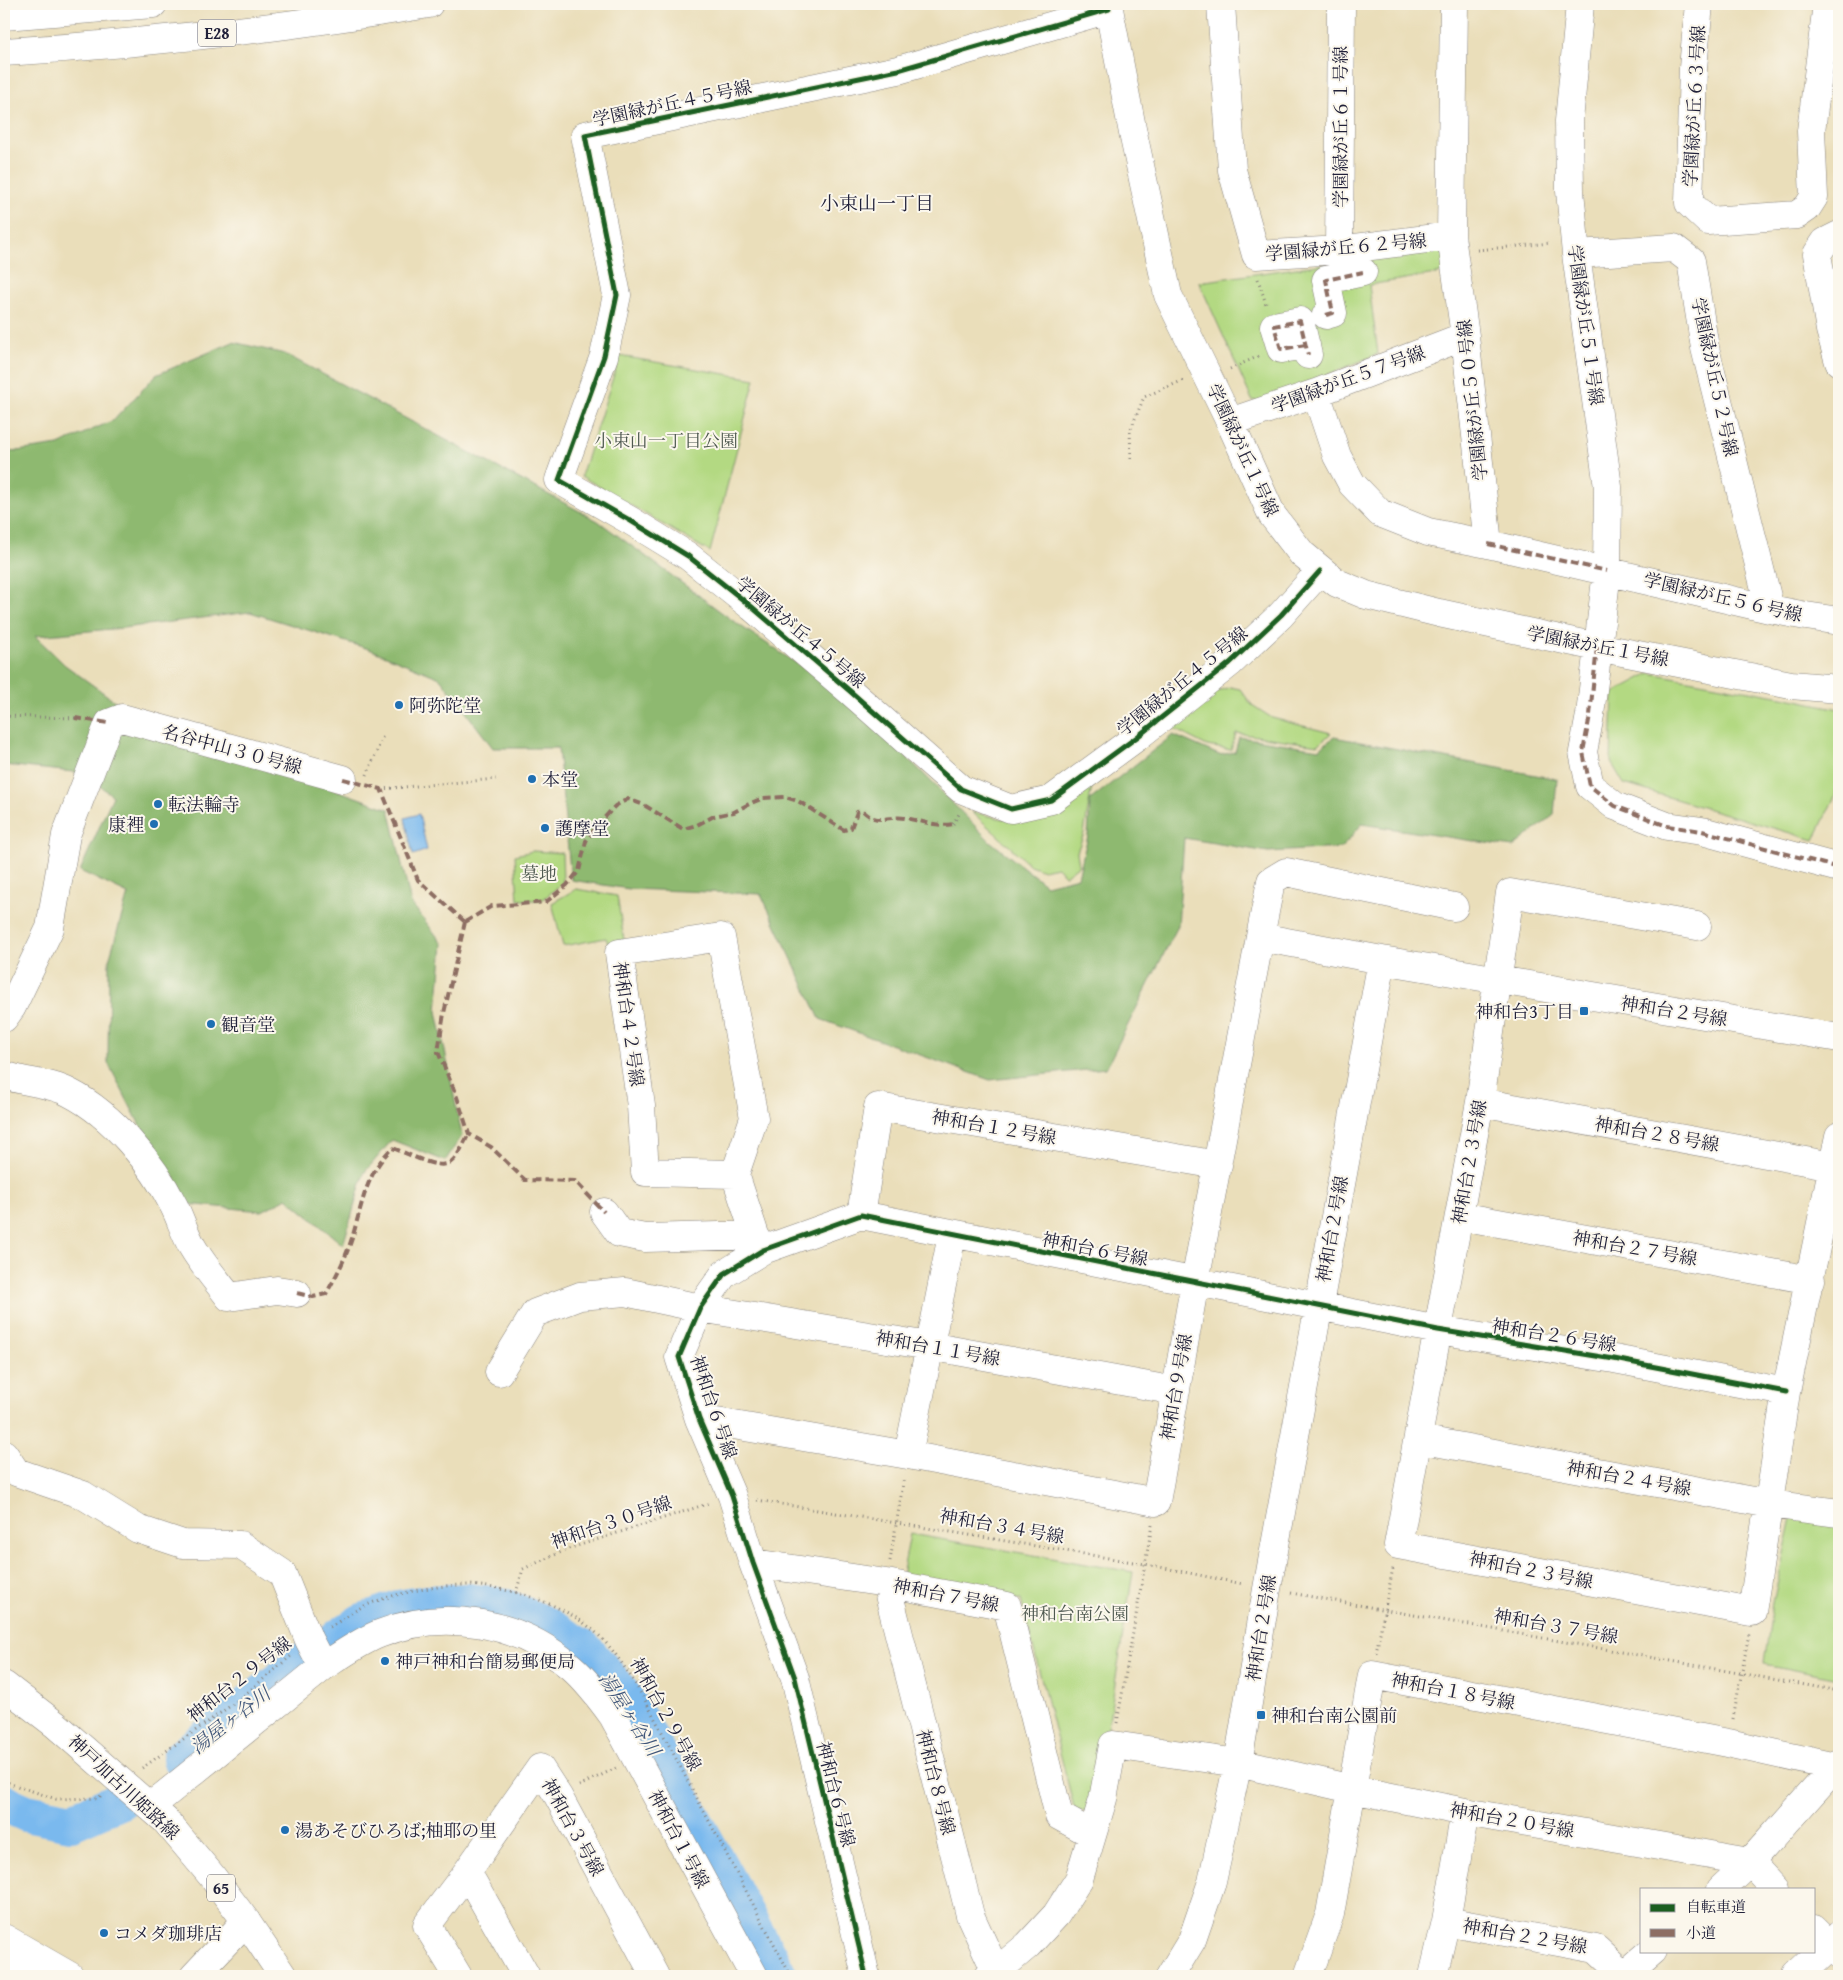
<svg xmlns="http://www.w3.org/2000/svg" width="1843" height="1980" font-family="'Gentium Book Plus','Noto Serif JP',serif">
	<rect width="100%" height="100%" fill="#fbf7ec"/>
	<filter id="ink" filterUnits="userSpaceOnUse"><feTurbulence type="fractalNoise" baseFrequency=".02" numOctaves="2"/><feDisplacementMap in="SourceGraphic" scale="10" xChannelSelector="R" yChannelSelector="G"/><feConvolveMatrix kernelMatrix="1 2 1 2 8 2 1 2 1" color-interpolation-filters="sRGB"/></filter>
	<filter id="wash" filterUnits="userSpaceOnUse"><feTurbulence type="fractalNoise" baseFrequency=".0096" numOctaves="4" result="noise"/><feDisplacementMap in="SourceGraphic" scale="20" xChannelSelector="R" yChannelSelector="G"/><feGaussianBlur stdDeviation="1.12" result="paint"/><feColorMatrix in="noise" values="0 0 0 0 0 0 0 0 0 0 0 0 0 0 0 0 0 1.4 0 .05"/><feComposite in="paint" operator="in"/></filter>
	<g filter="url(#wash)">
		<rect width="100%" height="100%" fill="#eadeba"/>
		<path fill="#b3d982" stroke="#6a7e5e" d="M 1443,247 L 1447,272 L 1369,285 L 1378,354 L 1261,402 L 1252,400 L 1199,282 Z
			M 620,356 L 755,379 L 710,552 L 581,476 Z
			M 1650,673 L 1782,697 L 1839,709 L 1839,753 L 1836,794 L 1814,840 L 1624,784 L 1611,762 L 1613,693 Z
			M 1230,687 L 1240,689 L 1252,705 L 1272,718 L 1331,733 L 1318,745 L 1236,733 L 1231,750 L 1207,746 L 1172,728 L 1218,691 Z
			M 1092,785 L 1084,833 L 1077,852 L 1079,865 L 1065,876 L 1057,867 L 1043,870 L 1030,865 L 972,812 L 1003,819 Z
			M 533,851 L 562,853 L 563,883 L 542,900 L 518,900 L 515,855 Z
			M 576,889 L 617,896 L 624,940 L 608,944 L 606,938 L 563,946 L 552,903 Z
			M 1792,1517 L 1839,1524 L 1839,1679 L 1764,1664 L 1773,1603 Z
			M 910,1534 L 1133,1572 L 1107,1733 L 1091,1812 L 1075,1811 L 1021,1600 L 902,1576 Z"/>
		<path fill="#8eb970" stroke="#586e56" d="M 233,342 L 285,354 L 598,521 L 736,623 L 814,675 L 878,728 L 991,842 L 1046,885 L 1078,877 L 1088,836 L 1090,800 L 1173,735 L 1219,755 L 1235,752 L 1239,737 L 1319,749 L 1334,737 L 1557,779 L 1554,815 L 1513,847 L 1362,824 L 1341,848 L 1268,852 L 1184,838 L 1178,926 L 1106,1068 L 990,1080 L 820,1019 L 761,894 L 629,889 L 571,880 L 558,748 L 493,748 L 440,678 L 369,649 L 250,612 L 123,628 L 35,636 L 65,665 L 141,720 L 389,809 L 411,903 L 443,944 L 437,1011 L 462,1136 L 445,1161 L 392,1140 L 364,1173 L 343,1245 L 287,1198 L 262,1211 L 186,1204 L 164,1172 L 108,1063 L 109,960 L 128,894 L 80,871 L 113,796 L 83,773 L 4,765 L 4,453 L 58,445 L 114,420 L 156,375 Z"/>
		<path fill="#7ab9ee" stroke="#4e6e94" d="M 419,814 L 427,850 L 413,855 L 405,818 Z"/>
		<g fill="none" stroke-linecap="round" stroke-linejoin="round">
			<path stroke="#7ab9ee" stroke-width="38" d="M 181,1758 L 303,1662 L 362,1622 L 398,1609 L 427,1604 L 468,1602 L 501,1606 L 546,1625 L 584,1649 L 615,1685 L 640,1722 L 779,1976
				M 4,1803 L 26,1813 L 71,1822 L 121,1800"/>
		</g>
	</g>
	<g filter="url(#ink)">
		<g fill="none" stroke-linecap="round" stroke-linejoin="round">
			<g stroke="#86807a" stroke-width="29">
				<path id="minor" d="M 1108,4 L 1133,133 L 1168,295 L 1230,422 L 1272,515 L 1302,554 L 1337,583 L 1366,595 L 1439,613 L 1597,647 L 1791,685 L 1839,689
					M 1221,4 L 1232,170 L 1256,255 L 1339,250 L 1451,236
					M 1580,4 L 1569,121 L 1570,191 L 1576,254 L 1608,487 L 1607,571 L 1590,715 L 1583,752 L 1590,786 L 1615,806 L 1667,826 L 1702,831 L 1839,868
					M 1699,4 L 1693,68 L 1689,203 L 1708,221 L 1797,215 L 1807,208 L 1814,197 L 1811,131 L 1827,4
					M 1109,9 L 898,70 L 585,135 L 617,295 L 604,356 L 559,480 L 631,521 L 688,556 L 752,607 L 851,692 L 961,789 L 1011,809 L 1051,800 L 1137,737 L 1230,663 L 1281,615 L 1320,571
					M 1839,235 L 1825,242 L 1817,254 L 1830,330 L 1839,362
					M 1339,250 L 1341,4
					M 1576,254 L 1674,248 L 1691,261 L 1705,348 L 1770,609
					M 1326,315 L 1333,313 L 1326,280 L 1363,272
					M 1306,345 L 1281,349 L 1274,326 L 1300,321 L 1308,355
					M 1316,393 L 1337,456 L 1352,484 L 1380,513 L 1428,532 L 1488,544 L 1465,336 L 1451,236 L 1454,4
					M 1230,422 L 1316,393 L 1465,336
					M 1488,544 L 1770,609 L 1806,616 L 1839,621
					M 1697,926 L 1510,893 L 1480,1102 L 1398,1545 L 1752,1612 L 1786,1392 L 1839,1136
					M 1260,937 L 1271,881 L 1286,872 L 1454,907
					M 4,1018 L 12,1007 L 50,928 L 66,835 L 109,723 L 122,718 L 343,779
					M 4,1075 C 25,1083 50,1082 70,1093 C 113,1115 153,1164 174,1206 C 181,1220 185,1235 193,1248 C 203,1265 217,1281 229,1297 L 277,1290 L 297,1293
					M 1480,1102 L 1833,1166
					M 735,1174 L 754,1118 L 721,937 L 619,953 L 641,1106 L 645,1172 L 735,1174 L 755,1235 L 763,1250
					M 604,1212 L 619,1233 L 645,1238 L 755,1235
					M 861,1215 L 878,1107 L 1218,1165
					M 1460,1216 L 1811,1280
					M 499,1372 L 535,1313 L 580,1296 L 625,1292 L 700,1308 L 929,1346 L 1176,1391
					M 699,1419 L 908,1455 L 1156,1502 L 1195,1282 L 1260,937 L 1382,960
					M 1419,1439 L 1770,1504 L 1839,1513
					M 4,1454 L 16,1472 L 83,1495 L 138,1529 L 183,1544 L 240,1545 L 282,1573 L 309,1640 L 323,1667
					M 908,1455 L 952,1235
					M 753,1563 L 886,1583 L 1007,1606 L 1059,1816 L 1092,1834
					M 886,1583 L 970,1915 L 998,1976
					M 151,1806 L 323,1667 C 341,1655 359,1642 379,1634 C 444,1608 518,1621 571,1667 C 587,1681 600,1698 613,1716 L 754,1976
					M 467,1872 L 526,1976
					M 1721,1889 L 1750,1862 L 1839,1763
					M 1446,1921 L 1596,1949 L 1624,1975
					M 1814,1929 L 1839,1954
					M 194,1976 L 246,1921
					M 458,1976 L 427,1925 L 467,1872 L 540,1768 L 558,1796 L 655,1976
					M 866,1976 L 795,1678 L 753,1563 L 732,1496 L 699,1419 L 679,1357 L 700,1308 L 724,1274 L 763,1250 L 861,1215 L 1438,1330 L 1614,1359 L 1786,1392
					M 989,1976 L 995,1973 L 1028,1945 L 1056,1915 L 1079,1879 L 1103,1799 L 1113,1745 L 1238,1763 L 1352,1789 L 1465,1812 L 1750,1862 L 1775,1889
					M 1170,1976 L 1192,1940 L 1212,1882 L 1238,1763 L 1267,1589 L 1382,960 L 1839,1038
					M 1308,1976 L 1330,1914 L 1372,1675 L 1728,1743 L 1836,1767
					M 1433,1976 L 1446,1921 L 1465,1812
					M 1623,1976 L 1652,1951
					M 1796,1976 L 1839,1936"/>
			</g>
			<g stroke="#86807a" stroke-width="29">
				<path id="major" d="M 4,1685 L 56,1725 L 165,1820 L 211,1875 L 246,1921 L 283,1976
					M 4,1938 L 70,1976
					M 4,1964 L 26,1976"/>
			</g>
			<g stroke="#86807a" stroke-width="29">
				<path id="highway" d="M 4,16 L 153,4
					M 4,52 C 146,44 288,27 429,4"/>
			</g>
			<path stroke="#86807a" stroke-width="3" stroke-dasharray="1 4" stroke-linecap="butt" d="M 1477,250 L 1551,243
				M 1258,279 L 1266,304
				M 1230,369 L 1259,356
				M 1131,458 L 1130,431 L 1144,397 L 1184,380
				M 4,716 L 75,718
				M 367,775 L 383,736
				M 381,789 L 496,779
				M 953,824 L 959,814
				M 757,1500 L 1145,1564 L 1243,1584
				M 890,1561 L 904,1478
				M 516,1593 L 523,1569 L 568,1549 L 710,1503
				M 1291,1593 L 1839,1691
				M 330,1627 C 342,1620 355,1609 369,1604 C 395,1593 441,1584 470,1585 C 509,1588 551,1600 584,1623 C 611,1642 628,1672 645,1700 L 791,1976
				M 1376,1653 L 1393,1568
				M 1733,1719 L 1749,1634
				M 1117,1723 L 1152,1525
				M 142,1768 L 236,1702 L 291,1656
				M 4,1780 L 11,1784 L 56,1799 L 98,1798 L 102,1795
				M 579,1786 L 616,1768"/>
			<use href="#minor" stroke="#fff" stroke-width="28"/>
			<use href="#major" stroke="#fff" stroke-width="28"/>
			<use href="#highway" stroke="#fff" stroke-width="28"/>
			<path stroke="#8d6e63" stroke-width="4" stroke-dasharray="8 4" stroke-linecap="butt" d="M 1326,315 L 1333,313 L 1326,280 L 1363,272
				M 1306,345 L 1281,349 L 1274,326 L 1300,321 L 1308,355
				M 1488,544 L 1607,571
				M 1597,647 L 1590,715 L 1583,752 L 1590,786 L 1615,806 L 1667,826 L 1702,831 L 1839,868
				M 75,718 L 109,723
				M 343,779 L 381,789 L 418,880 L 465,922
				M 465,922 L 492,906 L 546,902 L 567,885 L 579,871 L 586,841 L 597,826 L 615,806 L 628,799 L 644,805 L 683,829 L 697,825 L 714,816 L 734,812 L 751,803 L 763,798 L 785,797 L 798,801 L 844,830 L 851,828 L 857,812 L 863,811 C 878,826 889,815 905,818 C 922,821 936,827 953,824
				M 465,922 L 444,1013 L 438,1052 L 457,1097 L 469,1134 L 491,1147 L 525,1180 L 575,1181 L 604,1212
				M 297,1293 L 313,1297 L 326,1294 C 337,1275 347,1255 353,1235 C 363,1201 366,1174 392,1148 C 407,1152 440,1173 452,1161 C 460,1154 464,1142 469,1134"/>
			<g stroke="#fbf7ec" stroke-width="8">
				<path id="cycleway" d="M 1109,9 L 898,70 L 585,135 L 617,295 L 604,356 L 559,480 L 631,521 L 688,556 L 752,607 L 851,692 L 961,789 L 1011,809 L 1051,800 L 1137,737 L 1230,663 L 1281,615 L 1320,571
					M 866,1976 L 795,1678 L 753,1563 L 732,1496 L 699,1419 L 679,1357 L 700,1308 L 724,1274 L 763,1250 L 861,1215 L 1438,1330 L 1614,1359 L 1786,1392"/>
			</g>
			<use href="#cycleway" stroke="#1b5e20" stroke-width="5"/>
		</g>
	</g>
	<g fill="#1f6fb2" stroke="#fbf7ec" stroke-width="2">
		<circle cx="399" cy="705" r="5"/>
		<circle cx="532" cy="779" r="5"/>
		<circle cx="158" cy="804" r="5"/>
		<circle cx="154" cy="824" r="5"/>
		<circle cx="545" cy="828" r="5"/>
		<rect x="1579" y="1006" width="10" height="10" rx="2.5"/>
		<circle cx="211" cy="1024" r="5"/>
		<circle cx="385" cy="1661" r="5"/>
		<rect x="1256" y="1710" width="10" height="10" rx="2.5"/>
		<circle cx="285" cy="1830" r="5"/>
		<circle cx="104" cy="1933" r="5"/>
	</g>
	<g text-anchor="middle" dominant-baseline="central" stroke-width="4" stroke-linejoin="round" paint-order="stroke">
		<g fill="#fbf7ec" stroke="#636270" stroke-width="1">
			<rect x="198" y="19.5" width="38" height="27" rx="4"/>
			<rect x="207" y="1874.5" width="28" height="27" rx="4"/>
		</g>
		<g font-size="16" font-weight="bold" fill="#22223b">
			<text x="217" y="33">E28</text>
			<text x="221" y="1888">65</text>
		</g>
		<g font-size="18" fill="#22223b" stroke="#fbf7ec">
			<text transform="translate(672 103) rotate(-12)">学園緑が丘４５号線</text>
			<text transform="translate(1694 106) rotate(-87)">学園緑が丘６３号線</text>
			<text transform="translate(1340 127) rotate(-90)">学園緑が丘６１号線</text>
			<text transform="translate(1346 247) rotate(-5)">学園緑が丘６２号線</text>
			<text transform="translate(1586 325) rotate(82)">学園緑が丘５１号線</text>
			<text transform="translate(1715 377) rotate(78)">学園緑が丘５２号線</text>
			<text transform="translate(1348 379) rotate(-20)">学園緑が丘５７号線</text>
			<text transform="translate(1472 400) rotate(-96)">学園緑が丘５０号線</text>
			<text transform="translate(1243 450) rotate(65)">学園緑が丘１号線</text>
			<text transform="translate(1723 597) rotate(13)">学園緑が丘５６号線</text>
			<text transform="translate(801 632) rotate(40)">学園緑が丘４５号線</text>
			<text transform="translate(1598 646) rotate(11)">学園緑が丘１号線</text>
			<text transform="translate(1182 681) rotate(-39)">学園緑が丘４５号線</text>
			<text transform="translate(232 749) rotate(15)">名谷中山３０号線</text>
			<text transform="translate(1674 1011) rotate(9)">神和台２号線</text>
			<text transform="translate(629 1024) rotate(82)">神和台４２号線</text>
			<text transform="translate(994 1127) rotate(10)">神和台１２号線</text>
			<text transform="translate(1657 1134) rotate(10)">神和台２８号線</text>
			<text transform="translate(1469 1162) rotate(-80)">神和台２３号線</text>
			<text transform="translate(1332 1229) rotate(-80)">神和台２号線</text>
			<text transform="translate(1635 1248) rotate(10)">神和台２７号線</text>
			<text transform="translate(1095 1249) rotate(11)">神和台６号線</text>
			<text transform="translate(1554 1335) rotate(9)">神和台２６号線</text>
			<text transform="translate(938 1348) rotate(10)">神和台１１号線</text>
			<text transform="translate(1176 1387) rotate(-80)">神和台９号線</text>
			<text transform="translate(714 1407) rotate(71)">神和台６号線</text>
			<text transform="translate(1629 1478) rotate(10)">神和台２４号線</text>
			<text transform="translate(611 1522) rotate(-19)">神和台３０号線</text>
			<text transform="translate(1002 1526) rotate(10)">神和台３４号線</text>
			<text transform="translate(1531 1570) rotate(11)">神和台２３号線</text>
			<text transform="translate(946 1595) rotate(11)">神和台７号線</text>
			<text transform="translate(1556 1626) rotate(10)">神和台３７号線</text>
			<text transform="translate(1261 1628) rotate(-81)">神和台２号線</text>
			<text transform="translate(239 1679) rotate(-38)">神和台２９号線</text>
			<text transform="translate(1453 1691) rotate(11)">神和台１８号線</text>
			<text transform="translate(666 1714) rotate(61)">神和台２９号線</text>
			<text transform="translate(936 1782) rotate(76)">神和台８号線</text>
			<text transform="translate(124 1787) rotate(43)">神戸加古川姫路線</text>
			<text transform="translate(836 1794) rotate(76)">神和台６号線</text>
			<text transform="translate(1512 1820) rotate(10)">神和台２０号線</text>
			<text transform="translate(573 1827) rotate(61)">神和台３号線</text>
			<text transform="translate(679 1839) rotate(62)">神和台１号線</text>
			<text transform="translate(1525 1936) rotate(10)">神和台２２号線</text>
		</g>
		<g font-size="18" fill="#4e5950" stroke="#fbf7ec">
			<text x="666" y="440">小束山一丁目公園</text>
			<text x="539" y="873">墓地</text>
			<text x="1075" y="1613">神和台南公園</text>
		</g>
		<g font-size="18" fill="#22223b" stroke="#fbf7ec" text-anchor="start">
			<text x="409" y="705">阿弥陀堂</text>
			<text x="542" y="779">本堂</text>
			<text x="168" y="804">転法輪寺</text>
			<text x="144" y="824" text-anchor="end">康裡</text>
			<text x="555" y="828">護摩堂</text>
			<text x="1574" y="1011" text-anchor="end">神和台3丁目</text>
			<text x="221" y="1024">観音堂</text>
			<text x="395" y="1661">神戸神和台簡易郵便局</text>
			<text x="1271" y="1715">神和台南公園前</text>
			<text x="295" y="1830">湯あそびひろば;柚耶の里</text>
			<text x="114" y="1933">コメダ珈琲店</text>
		</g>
		<g font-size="19" fill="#22223b" stroke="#fbf7ec">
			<text x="877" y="203">小束山一丁目</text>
		</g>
		<g font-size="19" font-style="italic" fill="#41577a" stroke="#fbf7ec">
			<text transform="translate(630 1714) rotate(57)">湯屋ヶ谷川</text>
			<text transform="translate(230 1720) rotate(-38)">湯屋ヶ谷川</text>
		</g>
	</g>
	<rect width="1843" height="1980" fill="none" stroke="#fbf7ec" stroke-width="20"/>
	<rect x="1640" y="1888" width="175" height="65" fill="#fbf7ec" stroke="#a4a2a5"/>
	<rect x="1650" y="1904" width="25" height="8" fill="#1b5e20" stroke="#a4a2a5"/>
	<text x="1686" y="1912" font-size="15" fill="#22223b">自転車道</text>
	<rect x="1650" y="1929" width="25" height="8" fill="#8d6e63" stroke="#a4a2a5"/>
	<text x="1686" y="1938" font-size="15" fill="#22223b">小道</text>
</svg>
